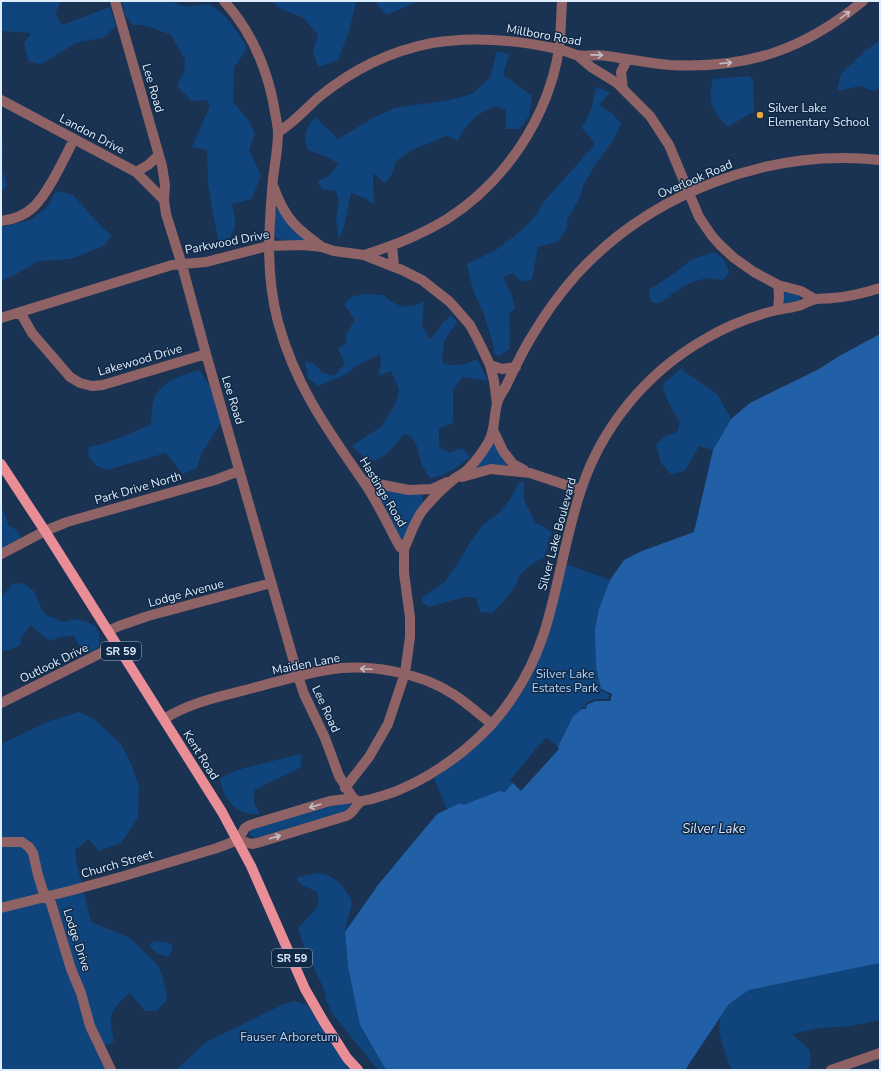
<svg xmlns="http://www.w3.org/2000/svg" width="881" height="1071" font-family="'Nunito Sans',sans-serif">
	<rect width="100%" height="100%" fill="#1a3352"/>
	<path fill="#10447c" d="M 1,1 L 61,1 L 55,14 L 62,25 L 110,7 L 116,26 L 103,38 L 78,42 L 41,64 L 29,62 L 24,44 L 31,33 L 1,31 Z
		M 122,1 L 172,1 C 183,9 196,6 209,4 L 224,15 L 241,37 L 247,48 L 234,68 L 233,102 L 249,121 L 255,134 L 249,150 L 261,175 L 252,199 L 232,204 C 236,223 238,226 226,243 L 218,240 L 208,185 L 207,150 L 192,147 L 210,106 L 206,100 L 192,101 L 177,86 L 184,72 L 185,60 L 171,35 L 153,28 L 142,25 L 133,25 L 125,16 Z
		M 270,1 L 362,1 L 356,3 L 348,34 L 338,60 L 318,67 L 313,51 L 318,34 L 302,17 L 283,10 Z
		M 374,1 L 419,1 L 386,15 Z
		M 880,40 L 880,88 L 873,91 L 860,86 L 837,91 L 841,74 L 865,51 Z
		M 497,51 L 509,54 L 503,75 L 532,96 L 529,116 L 519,129 L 506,129 L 506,110 L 496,106 C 476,114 469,121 458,140 L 446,136 L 412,150 L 396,161 L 391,176 L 385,183 L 373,173 L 373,190 L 375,205 L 365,198 L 351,193 L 344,226 L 339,240 L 336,218 L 339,202 L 336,191 L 323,189 L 317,181 L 329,176 L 339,164 L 327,157 L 308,150 C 303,135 305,129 315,117 L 338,139 L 373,118 L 394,108 L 450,100 L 472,94 L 490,78 Z
		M 749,76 L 753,80 L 754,111 L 728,127 C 712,109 707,104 713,79 Z
		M 596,87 L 610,92 L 599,105 L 613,114 L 621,124 L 614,139 L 597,162 L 584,184 L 578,201 L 567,220 L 567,228 L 557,242 L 538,247 L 532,279 L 522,282 L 513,273 L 503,277 L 512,296 L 515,308 L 509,314 L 510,349 L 499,356 L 494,354 L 493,344 L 483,312 L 473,290 L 467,264 L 496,250 L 522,230 L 538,213 L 543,203 L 595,144 L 582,128 L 591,110 Z
		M 1,135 L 2,135 L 3,151 L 2,169 L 7,185 L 1,192 Z
		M 56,191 L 73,195 L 99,224 L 111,235 L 105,245 L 89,252 L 71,259 L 39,261 L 11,277 L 1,281 L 1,227 L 31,220 L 48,206 Z
		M 275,210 L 279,210 L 303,238 L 304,240 L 302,242 L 281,240 L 274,236 Z
		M 714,252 C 723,256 726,263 729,273 L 723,280 L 706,278 L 690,283 L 673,293 L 662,302 L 655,303 L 651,302 L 649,290 L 676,272 L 691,260 Z
		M 783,292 L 798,295 L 800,296 L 800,300 L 785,304 L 784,302 Z
		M 367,294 L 383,295 L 392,302 L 403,307 L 415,305 L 424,301 L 422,325 L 430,340 L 443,323 L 451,315 L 457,322 L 444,341 L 442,362 C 453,368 466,365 477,359 L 488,381 L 462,377 L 453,390 L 453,423 L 439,428 L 439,447 L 449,453 L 462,448 L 470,457 C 456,468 447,475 430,478 C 427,474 424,469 422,465 C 416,449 421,444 405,433 L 388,453 L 374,461 L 362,456 L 352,446 L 382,426 L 396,403 L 399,389 L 391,371 L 378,376 L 381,363 L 380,354 L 360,364 L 346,374 L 318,386 L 308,378 L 305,362 L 314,364 L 323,373 L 334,376 L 345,364 L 338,348 L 347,343 L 345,336 L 355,320 L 344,304 L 353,296 Z
		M 682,368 L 685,372 L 717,394 L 731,419 L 713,450 L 699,446 L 685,471 L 671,474 L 661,463 L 656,445 L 665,436 L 677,432 L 680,422 C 673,411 664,396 663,384 Z
		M 199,370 L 212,389 L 221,423 L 201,454 L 197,468 L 183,474 L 166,453 L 107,470 L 95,465 L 88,455 L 89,447 C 111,443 131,433 151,424 C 152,417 151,407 154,399 C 161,381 182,375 199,370 Z
		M 493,443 L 495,444 L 506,463 L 506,465 L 478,468 L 477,466 Z
		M 524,481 L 524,500 L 535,522 L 552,532 L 544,557 L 534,563 L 521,573 L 516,585 L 503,602 L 492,613 L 480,612 L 476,597 L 464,597 L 429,607 L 422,602 L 423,597 L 446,581 L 461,558 L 470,542 L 482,526 L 499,513 L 511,498 L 518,484 Z
		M 373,487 L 422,495 L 423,503 L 404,538 L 401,540 Z
		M 1,505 L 9,526 C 17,529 19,532 22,540 L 1,553 Z
		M 566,564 L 610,580 L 599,609 L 595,629 L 612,694 L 610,701 L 588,705 L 573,716 L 558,747 L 546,737 L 510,780 L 513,783 L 505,792 L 500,791 L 463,805 L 460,803 L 447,809 L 434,778 C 470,755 513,714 532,675 C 535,668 538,659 540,652 C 551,623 559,594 566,564 Z
		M 23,583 L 34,591 L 42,611 L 48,616 L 64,622 L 73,619 L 85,621 L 95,626 L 99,634 L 99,646 L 92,652 L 83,653 L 74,636 L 60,637 L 50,641 L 39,633 L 31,625 L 22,636 L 20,646 L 1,652 L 1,598 L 12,584 Z
		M 79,712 L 94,719 L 121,744 L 132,766 L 139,786 L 138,818 L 121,843 L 99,851 L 89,839 L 75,850 L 76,860 L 91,922 L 130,938 L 158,965 L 162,976 L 166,991 L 167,1000 L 156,1011 L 145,1011 L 130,993 C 123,999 112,1008 111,1018 C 110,1026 113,1034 114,1041 L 110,1044 L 104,1045 L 107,1070 L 1,1070 L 1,744 L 47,722 Z
		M 301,754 L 301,767 C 285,776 269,781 254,791 L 254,803 L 260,814 C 237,816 224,801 220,779 L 228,774 L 244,768 Z
		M 342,801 L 350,803 L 351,806 L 348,811 L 255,838 L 250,835 L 250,829 Z
		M 319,873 L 330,876 L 341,884 L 350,897 L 352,903 L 345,932 L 348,967 L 360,1025 L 386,1070 L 378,1070 L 332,1013 L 326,1000 L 324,989 L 306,952 L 298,928 L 315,910 L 319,903 L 317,892 L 302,885 L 297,880 L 298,877 Z
		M 154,941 L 165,942 L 171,944 L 173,949 L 169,956 C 164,957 154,952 150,947 L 150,944 Z
		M 880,963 L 880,1020 L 850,1026 L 821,1028 L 792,1034 L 810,1050 L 811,1065 L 806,1070 L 731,1070 L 719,1033 L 720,1018 L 729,1004 L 749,990 Z
		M 294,1001 L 307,1005 L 352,1070 L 176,1070 L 206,1042 L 282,1005 Z"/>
	<path fill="#2160a7" d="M 880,334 L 880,963 L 749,990 L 729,1004 L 685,1070 L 386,1070 L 360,1025 L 348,967 L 345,932 L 378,885 L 437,814 L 460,803 L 463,805 L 500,791 L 505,792 L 513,783 L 521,791 L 559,749 L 558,747 L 573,716 L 587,705 L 596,701 L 610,701 L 612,694 L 601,689 L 596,666 L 595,629 L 599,609 L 610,580 L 624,560 L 642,551 L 694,532 L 713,450 L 731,419 L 750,403 L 819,369 L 841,355 Z"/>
	<path fill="#1a3352" d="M 601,687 L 601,689 L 612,694 L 610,701 L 596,701 L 587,704 L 586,709 L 581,709 L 580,708 L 585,707 L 586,703 L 595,699 L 608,699 L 610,695 L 600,690 Z"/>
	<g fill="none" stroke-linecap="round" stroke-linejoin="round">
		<path stroke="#8f6265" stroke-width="10" d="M 115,1 L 162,166 L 165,185 L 164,200 L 166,214 L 182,265 L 206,354 L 298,676 L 304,694 L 325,738 L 339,776 L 353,798
			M 224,1 C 252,32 268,70 275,112 C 276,119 278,126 278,133 C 278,148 275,163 273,178 C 269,229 265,272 278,322 C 295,385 327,429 363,481 C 377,500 388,526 400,547 L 404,549 L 404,573 L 410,617 L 410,637 L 405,673 L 388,724 L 369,757 L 345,788
			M 577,55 L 591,67 L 617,83 L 623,89
			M 627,60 L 621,72 L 623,89 L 650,116 L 669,145 L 699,217 L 712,236 L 720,245 L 734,258 L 754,272 L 778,285 L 801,291 L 815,299
			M 1,100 L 136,172 L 164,200
			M 278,132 C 294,123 305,109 319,97 C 352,70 390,51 432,43 C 473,36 517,40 558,49 C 564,50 570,53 576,55 C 586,57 597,54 607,56 C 628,59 649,63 670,65 C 747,69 804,50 863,1
			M 136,172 L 148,165 L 159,155
			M 274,188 C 285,219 297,229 322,247
			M 1,221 C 30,218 41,201 54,178 C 61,165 68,152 74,139
			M 392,246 L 394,266
			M 364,255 C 393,246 421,235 447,219 C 505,182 548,118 559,49 C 561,34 561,17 562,1
			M 778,310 L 779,297 L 778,285
			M 20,312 L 32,333 L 70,377 L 80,383 L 92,386 L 103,385 L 206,354
			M 1,318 L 172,265 L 206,262 L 268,246 L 303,245 L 322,247 L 334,251 L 364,255 L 402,270 L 422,280 L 450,302 L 470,325 L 478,340 L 490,365 L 494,381 L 497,404
			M 490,365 L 502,369 L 516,367
			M 493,430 L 503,451 L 513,464 L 524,470
			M 462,477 L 491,469 L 530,473 L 581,490
			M 363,481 L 409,490 L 432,489 L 447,482
			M 404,549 C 409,538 416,518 423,510 C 431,500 444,487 454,479 C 460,475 466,472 470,467 C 477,460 483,451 488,443 C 496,428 493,419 497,404 C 498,398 503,392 506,386 C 514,369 522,352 532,336 C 545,314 560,293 577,274 C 652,192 770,148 880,160
			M 1,554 L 45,531 L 67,522 L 215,480 L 239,471
			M 108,631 L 119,626 L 148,616 L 271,583
			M 1,703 L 117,645
			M 164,719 C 190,702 223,696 253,688 C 277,682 302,674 327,670 C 367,663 419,672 453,694 C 467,703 479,714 492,724
			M 238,840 L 252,844 L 257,843 L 346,816 C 354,813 355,806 360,802 C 363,800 369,800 372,799 C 381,796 390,794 399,790 C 434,775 466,752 492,724 C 515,698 533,666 544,633 C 559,586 565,537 581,490 C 602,426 647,372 705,339 C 727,326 752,316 777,310 C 785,308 793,308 801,305 C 806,303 811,300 816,299 C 821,298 827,299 832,298 C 848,297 864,293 880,288
			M 238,840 L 245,828 L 250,825 L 330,801 L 353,798 L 358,801
			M 1,842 L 22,842 L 29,847 L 33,853 L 38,875 L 43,891 L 51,903 L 71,969 L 81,993 L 90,1026 L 111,1070
			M 1,908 L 73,890 L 124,876 L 217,848 L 238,840
			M 831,1070 L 880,1053"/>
		<path stroke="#e98e96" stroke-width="10" d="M 1,464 L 45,531 L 222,812 L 251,866 L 305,989 L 324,1022 L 347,1058 L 358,1070"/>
	</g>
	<defs><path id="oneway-shaft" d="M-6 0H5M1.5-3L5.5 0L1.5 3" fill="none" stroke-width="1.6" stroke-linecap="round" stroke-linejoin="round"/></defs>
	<g stroke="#c4bcc7">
		<use href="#oneway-shaft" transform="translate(845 15) rotate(-36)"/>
		<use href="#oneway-shaft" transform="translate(597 55) rotate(1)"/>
		<use href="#oneway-shaft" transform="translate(726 63) rotate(-6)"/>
		<use href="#oneway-shaft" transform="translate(366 669) rotate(-177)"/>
		<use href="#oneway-shaft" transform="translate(315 806) rotate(164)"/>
		<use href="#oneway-shaft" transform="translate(275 837) rotate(-16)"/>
	</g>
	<circle fill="#eda83b" stroke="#102947" stroke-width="1.5" cx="760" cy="115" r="4"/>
	<g text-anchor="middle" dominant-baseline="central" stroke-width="3" stroke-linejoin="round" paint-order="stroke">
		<g fill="#102947" stroke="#a2b2c6" stroke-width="1">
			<rect x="101" y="642" width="40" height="18" rx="3"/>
			<rect x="272" y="949" width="40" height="18" rx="3"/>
		</g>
		<g font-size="11" font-weight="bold" fill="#e0edfc">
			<text x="121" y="651">SR 59</text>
			<text x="292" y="958">SR 59</text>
		</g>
		<g font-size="12" fill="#e0edfc" stroke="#102947">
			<text transform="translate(544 35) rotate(10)">Millboro Road</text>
			<text transform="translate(153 88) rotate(74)">Lee Road</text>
			<text transform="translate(92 134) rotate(28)">Landon Drive</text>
			<text transform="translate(695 179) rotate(-23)">Overlook Road</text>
			<text transform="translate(227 242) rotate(-11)">Parkwood Drive</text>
			<text transform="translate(140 360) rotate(-16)">Lakewood Drive</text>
			<text transform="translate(233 400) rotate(73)">Lee Road</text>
			<text transform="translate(138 488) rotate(-16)">Park Drive North</text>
			<text transform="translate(383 492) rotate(59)">Hastings Road</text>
			<text transform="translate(557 534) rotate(-75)">Silver Lake Boulevard</text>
			<text transform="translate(186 593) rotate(-15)">Lodge Avenue</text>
			<text transform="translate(54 663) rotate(-26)">Outlook Drive</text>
			<text transform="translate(306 664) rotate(-11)">Maiden Lane</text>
			<text transform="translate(326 709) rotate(65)">Lee Road</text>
			<text transform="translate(201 755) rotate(58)">Kent Road</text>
			<text transform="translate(117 864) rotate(-16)">Church Street</text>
			<text transform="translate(77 940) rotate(72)">Lodge Drive</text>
		</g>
		<g font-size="12" fill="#e0edfc" stroke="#102947" text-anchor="start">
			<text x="768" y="108">Silver Lake<tspan x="768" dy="14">Elementary School</tspan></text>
		</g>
		<g font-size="12" fill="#b7d6fd" stroke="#102947">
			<text x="565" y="674">Silver Lake<tspan x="565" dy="14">Estates Park</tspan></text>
			<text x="289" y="1037">Fauser Arboretum</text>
		</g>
		<g font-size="13" font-style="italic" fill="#d6e6fa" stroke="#102947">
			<text x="714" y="829">Silver Lake</text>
		</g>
	</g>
	<rect width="881" height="1071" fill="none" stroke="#e0edfc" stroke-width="4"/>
</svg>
